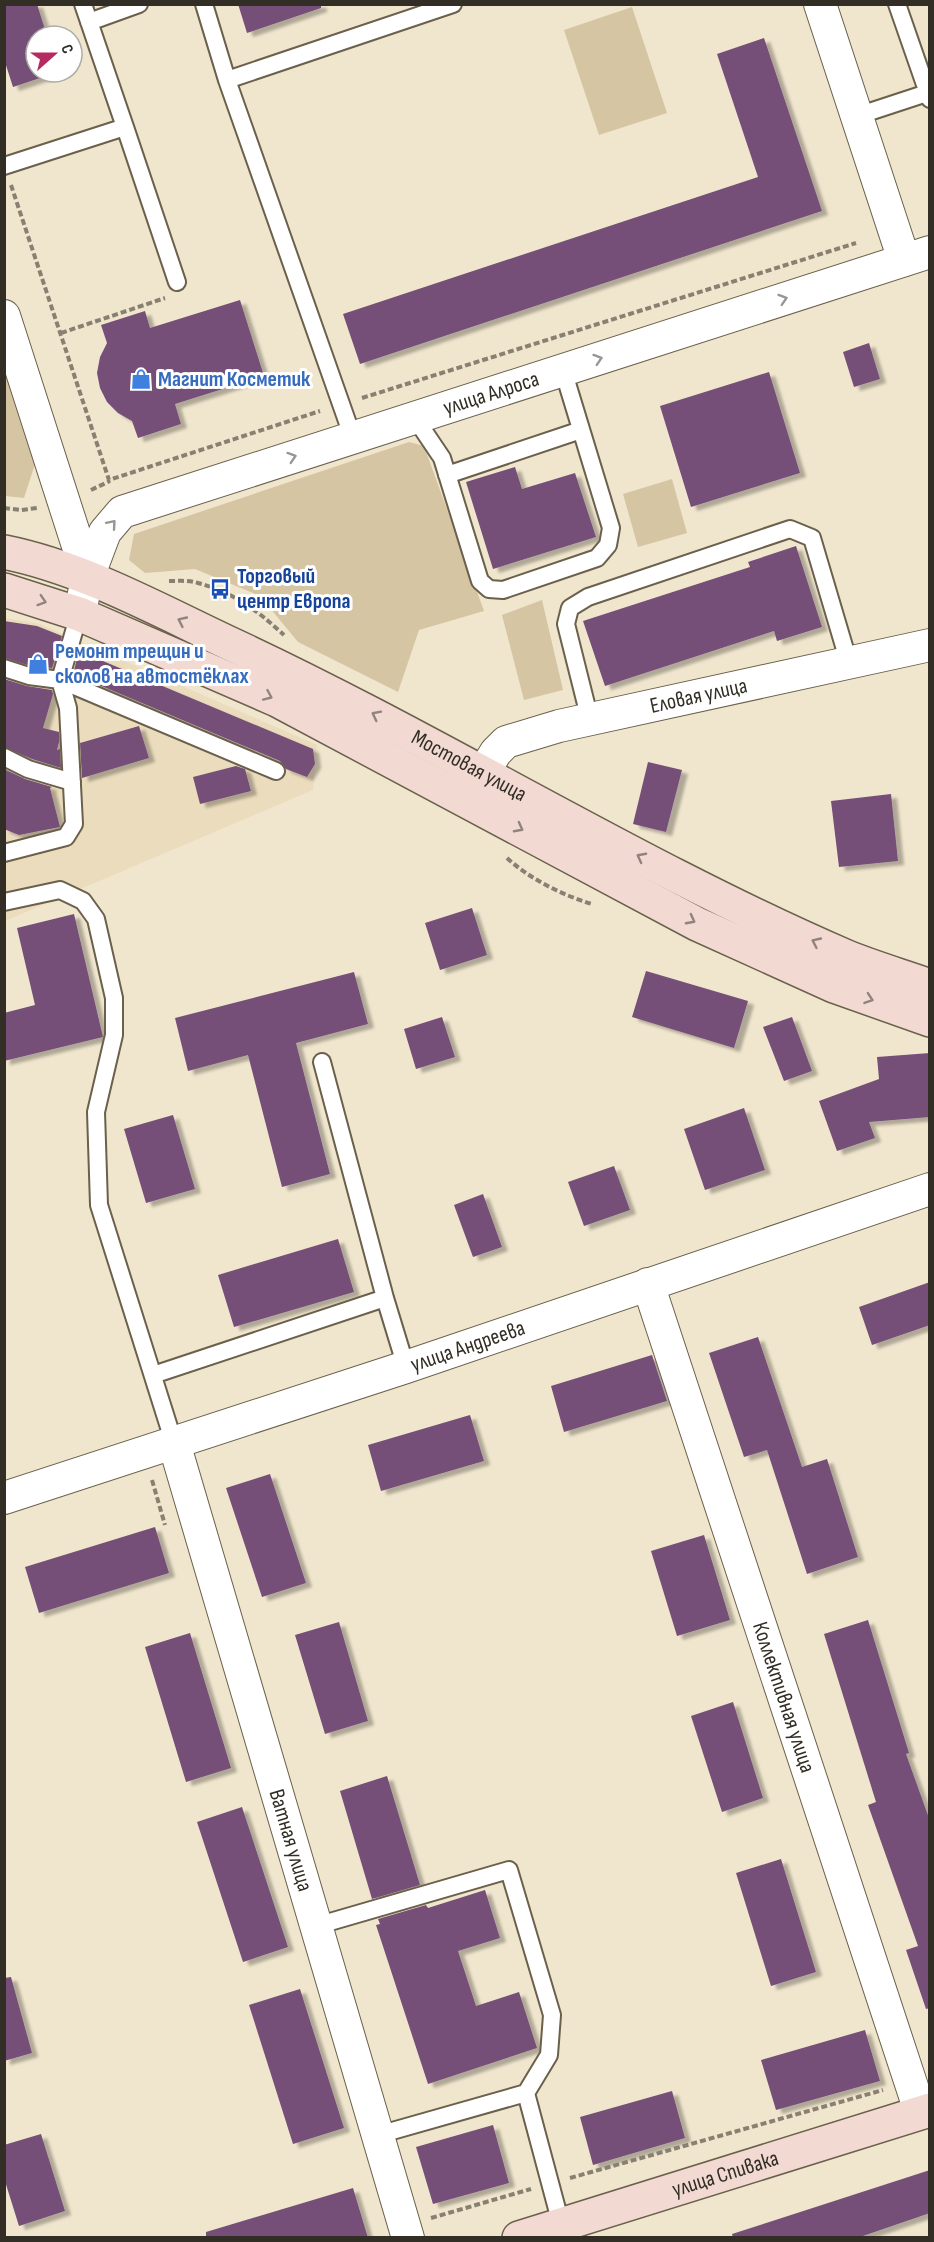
<svg xmlns="http://www.w3.org/2000/svg" width="934" height="2242" font-family="'Sofia Sans Condensed',sans-serif">
	<defs>
		<filter id="shadow"><feDropShadow dx="6" dy="4" stdDeviation="1.5" flood-color="#0004"/></filter>
	</defs>
	<rect width="100%" height="100%" fill="#f0e5cd"/>
	<path fill="#ebdcbd" d="M 4,618 L 40,624 L 317,745 L 313,790 L 5,921 Z"/>
	<path fill="#d6c5a3" d="M 632,7 L 667,113 L 599,135 L 564,30 Z
		M 4,367 L 36,461 L 24,498 L 5,496 Z
		M 409,442 L 424,446 L 484,611 L 419,630 L 398,692 L 298,642 L 260,596 L 195,569 L 145,573 L 129,560 L 134,534 Z
		M 672,479 L 687,533 L 638,547 L 623,494 Z
		M 542,600 L 563,690 L 524,700 L 502,615 Z"/>
	<path fill="#745077" filter="url(#shadow)" d="M 4,4 L 37,4 L 47,36 L 36,36 L 36,72 L 58,72 L 13,87 L 4,59 Z
		M 238,4 L 321,4 L 321,8 L 247,33 Z
		M 764,38 L 822,211 L 360,364 L 343,314 L 758,177 L 717,54 Z
		M 240,300 L 264,376 L 175,404 L 181,424 L 138,438 L 132,421 L 118,413 L 107,402 L 100,388 L 97,373 L 100,357 L 107,343 L 101,325 L 145,311 L 150,328 Z
		M 869,343 L 880,379 L 854,387 L 843,352 Z
		M 769,372 L 800,473 L 691,507 L 660,406 Z
		M 515,467 L 522,489 L 575,473 L 596,537 L 493,569 L 466,482 Z
		M 796,546 L 822,627 L 777,641 L 774,631 L 605,686 L 583,621 L 750,567 L 748,562 Z
		M 4,621 L 37,626 L 62,636 L 52,668 L 31,666 L 4,658 Z
		M 79,651 L 313,749 L 315,764 L 307,777 L 286,769 L 280,761 L 73,674 Z
		M 4,679 L 27,686 L 52,690 L 53,694 L 43,728 L 59,732 L 59,742 L 57,750 L 60,749 L 61,768 L 32,759 L 4,747 Z
		M 139,726 L 149,758 L 82,778 L 80,743 Z
		M 648,762 L 682,770 L 666,832 L 633,824 Z
		M 236,766 L 245,769 L 251,791 L 200,804 L 193,777 Z
		M 4,769 L 25,779 L 52,787 L 50,788 L 60,827 L 19,835 L 4,829 Z
		M 891,794 L 898,861 L 839,867 L 831,801 Z
		M 472,908 L 487,955 L 440,970 L 425,923 Z
		M 74,914 L 103,1037 L 4,1061 L 4,1013 L 35,1005 L 17,928 Z
		M 646,971 L 748,1001 L 734,1048 L 632,1017 Z
		M 354,972 L 368,1024 L 296,1043 L 330,1174 L 282,1187 L 248,1055 L 188,1071 L 175,1018 Z
		M 442,1017 L 455,1057 L 416,1069 L 404,1029 Z
		M 792,1017 L 812,1071 L 784,1081 L 763,1027 Z
		M 930,1053 L 930,1117 L 869,1122 L 875,1138 L 837,1151 L 819,1101 L 879,1079 L 877,1057 Z
		M 744,1108 L 765,1170 L 705,1190 L 684,1129 Z
		M 173,1115 L 195,1189 L 146,1203 L 124,1129 Z
		M 614,1166 L 630,1210 L 584,1226 L 568,1182 Z
		M 483,1194 L 502,1247 L 473,1257 L 454,1205 Z
		M 338,1239 L 354,1292 L 234,1327 L 218,1275 Z
		M 930,1282 L 930,1325 L 872,1345 L 859,1307 Z
		M 758,1337 L 802,1467 L 827,1459 L 858,1557 L 807,1574 L 767,1450 L 744,1457 L 709,1353 Z
		M 652,1355 L 667,1401 L 564,1432 L 551,1386 Z
		M 470,1415 L 484,1461 L 381,1491 L 368,1445 Z
		M 270,1474 L 306,1583 L 262,1597 L 226,1488 Z
		M 155,1527 L 169,1573 L 39,1613 L 25,1567 Z
		M 704,1535 L 730,1620 L 677,1636 L 651,1551 Z
		M 868,1620 L 909,1753 L 906,1754 L 930,1821 L 930,2008 L 926,2009 L 906,1950 L 918,1946 L 868,1805 L 876,1802 L 824,1634 Z
		M 339,1622 L 368,1721 L 325,1734 L 295,1635 Z
		M 190,1633 L 231,1768 L 186,1782 L 145,1647 Z
		M 733,1702 L 763,1798 L 722,1812 L 691,1716 Z
		M 387,1776 L 420,1885 L 372,1899 L 340,1791 Z
		M 242,1807 L 288,1947 L 243,1962 L 197,1822 Z
		M 781,1859 L 816,1972 L 771,1986 L 736,1873 Z
		M 485,1890 L 500,1938 L 458,1951 L 476,2006 L 519,1992 L 537,2048 L 428,2084 L 376,1925 L 380,1924 L 378,1919 L 426,1905 L 428,1908 Z
		M 11,1977 L 32,2053 L 4,2061 L 4,1978 Z
		M 300,1989 L 344,2128 L 293,2144 L 249,2005 Z
		M 865,2030 L 880,2081 L 776,2110 L 761,2060 Z
		M 672,2091 L 685,2138 L 593,2165 L 580,2117 Z
		M 493,2125 L 509,2183 L 433,2204 L 416,2147 Z
		M 41,2134 L 65,2211 L 19,2226 L 4,2178 L 4,2145 Z
		M 930,2170 L 930,2213 L 857,2238 L 733,2238 L 732,2234 Z
		M 353,2188 L 368,2238 L 206,2238 L 206,2232 Z"/>
	<g fill="none" stroke-linecap="round" stroke-linejoin="round">
		<g stroke="#6a604b" stroke-width="20">
			<path id="lane" d="M 204,4 L 227,80 L 353,438
				M 897,4 L 930,99
				M 89,22 L 139,4
				M 227,80 L 453,4
				M 857,116 L 927,93
				M 125,127 L 177,282
				M 4,166 L 125,127 L 83,4
				M 415,418 L 442,458 L 480,581 L 489,589 L 503,590 L 597,558 L 608,545 L 611,528 L 563,370
				M 447,475 L 581,430
				M 4,668 L 29,676 L 60,680 L 276,771
				M 590,720 L 566,624 L 570,608 L 588,597 L 790,529 L 812,538 L 849,663
				M 4,757 L 28,769 L 72,782
				M 4,853 L 66,837 L 74,824 L 68,708 L 60,680 L 79,614
				M 4,902 L 60,890 L 83,901 L 96,919 L 114,998 L 114,1035 L 96,1112 L 99,1205 L 174,1443
				M 322,1062 L 385,1298 L 406,1367
				M 153,1375 L 385,1298
				M 316,1926 L 509,1870 L 552,2015 L 549,2055 L 526,2093
				M 378,2135 L 526,2093 L 561,2224"/>
		</g>
		<g stroke="#6a604b" stroke-width="34">
			<g id="street">
				<path d="M 820,4 L 904,260"/>
				<path d="M 4,316 L 88,577"/>
				<path id="s1" d="M 79,614 L 88,577 L 105,532 L 122,512 L 930,252"/>
				<path id="s2" d="M 483,773 L 496,752 L 506,742 L 559,726 L 930,645"/>
				<path id="s3" d="M 648,1284 L 920,2111"/>
				<path id="s4" d="M 174,1443 L 408,2238"/>
				<path id="s5" d="M 4,1498 L 406,1367 L 930,1189"/>
			</g>
		</g>
		<g stroke="#6a604b" stroke-width="36">
			<g id="secondary">
				<path id="s6" d="M 4,552 C 84,568 160,611 233,645 C 441,742 636,866 847,957 C 874,968 902,976 930,986"/>
				<path d="M 4,590 L 79,614 L 277,700 L 697,924 L 834,986 L 930,1020"/>
				<path id="s7" d="M 519,2238 L 930,2110"/>
			</g>
		</g>
		<path stroke="#888171" stroke-width="4" stroke-dasharray="6 3" stroke-linecap="butt" d="M 11,185 L 109,480 L 320,411
			M 61,333 L 165,298
			M 362,398 L 856,243
			M 91,490 L 110,481
			M 4,508 L 21,510 L 37,508
			M 169,581 C 179,581 189,580 198,583 C 233,592 258,611 284,635
			M 507,858 C 530,879 562,895 592,904
			M 152,1480 L 165,1525
			M 570,2178 L 883,2090
			M 431,2218 L 531,2189"/>
		<use href="#lane" stroke="#fff" stroke-width="16"/>
		<use href="#street" stroke="#fff" stroke-width="32"/>
		<use href="#secondary" stroke="#f2dad3" stroke-width="33"/>
	</g>
	<defs><path id="oneway-chevron" d="M-2-3.5L2.5 0L-2 3.5" fill="none" stroke-width="1.6" stroke-linecap="round" stroke-linejoin="round" transform="scale(1.5)"/></defs>
	<g stroke="#989692">
		<use href="#oneway-chevron" transform="translate(783 299) rotate(-18)"/>
		<use href="#oneway-chevron" transform="translate(598 359) rotate(-18)"/>
		<use href="#oneway-chevron" transform="translate(292 457) rotate(-18)"/>
		<use href="#oneway-chevron" transform="translate(112 524) rotate(-49)"/>
	</g>
	<g stroke="#92847c">
		<use href="#oneway-chevron" transform="translate(42 601) rotate(18)"/>
		<use href="#oneway-chevron" transform="translate(182 621) rotate(-155)"/>
		<use href="#oneway-chevron" transform="translate(268 696) rotate(24)"/>
		<use href="#oneway-chevron" transform="translate(376 715) rotate(-153)"/>
		<use href="#oneway-chevron" transform="translate(519 828) rotate(28)"/>
		<use href="#oneway-chevron" transform="translate(641 857) rotate(-152)"/>
		<use href="#oneway-chevron" transform="translate(691 920) rotate(28)"/>
		<use href="#oneway-chevron" transform="translate(816 942) rotate(-155)"/>
		<use href="#oneway-chevron" transform="translate(869 999) rotate(19)"/>
	</g>
	<defs>
		<g id="shop-bare" transform="scale(1.62)"><path d="M-5-2.5h2.3a2.7 3.5 0 0 1 5.4 0H5L5.5 6h-11ZM-1.5-2.5h3a1.5 2.3 0 0 0-3 0Z" fill="#3f7fe0" stroke="#fff" stroke-width="2.5" paint-order="stroke"/></g>
		<g id="bus-bare" transform="scale(1.62)"><path d="M-5-6H5V4H4V6H2V4H-2V6H-4V4H-5ZM-3.5-4V0h7V-4ZM-3.5 1.2v1.5H-2V1.2ZM2 1.2v1.5H3.5V1.2Z" fill="#1a4fb4" stroke="#fff" stroke-width="2.5" paint-order="stroke"/></g>
	</defs>
	<g fill-rule="evenodd">
		<use href="#shop-bare" x="141" y="379"/>
		<use href="#bus-bare" x="220" y="589"/>
		<use href="#shop-bare" x="38" y="664"/>
	</g>
	<g text-anchor="middle" dominant-baseline="central" stroke-width="6" stroke-linejoin="round" paint-order="stroke">
		<g font-size="22" font-weight="bold" fill="#366cbe" stroke="#fff" text-anchor="start">
			<text x="158" y="379">Магнит Косметик</text>
			<text x="55" y="651">Ремонт трещин и<tspan x="55" dy="25">сколов на автостёклах</tspan></text>
		</g>
		<g font-size="22" fill="#322e25" stroke="#fff">
			<text stroke="none"><textPath href="#s1" startOffset="500">улица Алроса</textPath></text>
			<text stroke="none"><textPath href="#s2" startOffset="237">Еловая улица</textPath></text>
			<text stroke="none"><textPath href="#s6" startOffset="513">Мостовая улица</textPath></text>
			<text stroke="none"><textPath href="#s5" startOffset="488">улица Андреева</textPath></text>
			<text stroke="none"><textPath href="#s3" startOffset="435">Коллективная улица</textPath></text>
			<text stroke="none"><textPath href="#s4" startOffset="414">Ватная улица</textPath></text>
			<text stroke="none"><textPath href="#s7" startOffset="216">улица Спивака</textPath></text>
		</g>
		<g font-size="22" font-weight="bold" fill="#164399" stroke="#fff" text-anchor="start">
			<text x="237" y="576">Торговый<tspan x="237" dy="25">центр Европа</tspan></text>
		</g>
	</g>
	<rect width="934" height="2242" fill="none" stroke="#322e25" stroke-width="12"/>
	<g transform="translate(54 54) rotate(69)"><circle r="28" fill="#ffffff" stroke="#adaba8" stroke-width="1.5"/>
	<path d="M0-4.5L10 22L0 15L-10 22Z" fill="#b62a62"/>
	<text y="-9" font-size="16" font-weight="bold" text-anchor="middle" fill="#322e25">С</text>
	</g>
</svg>
